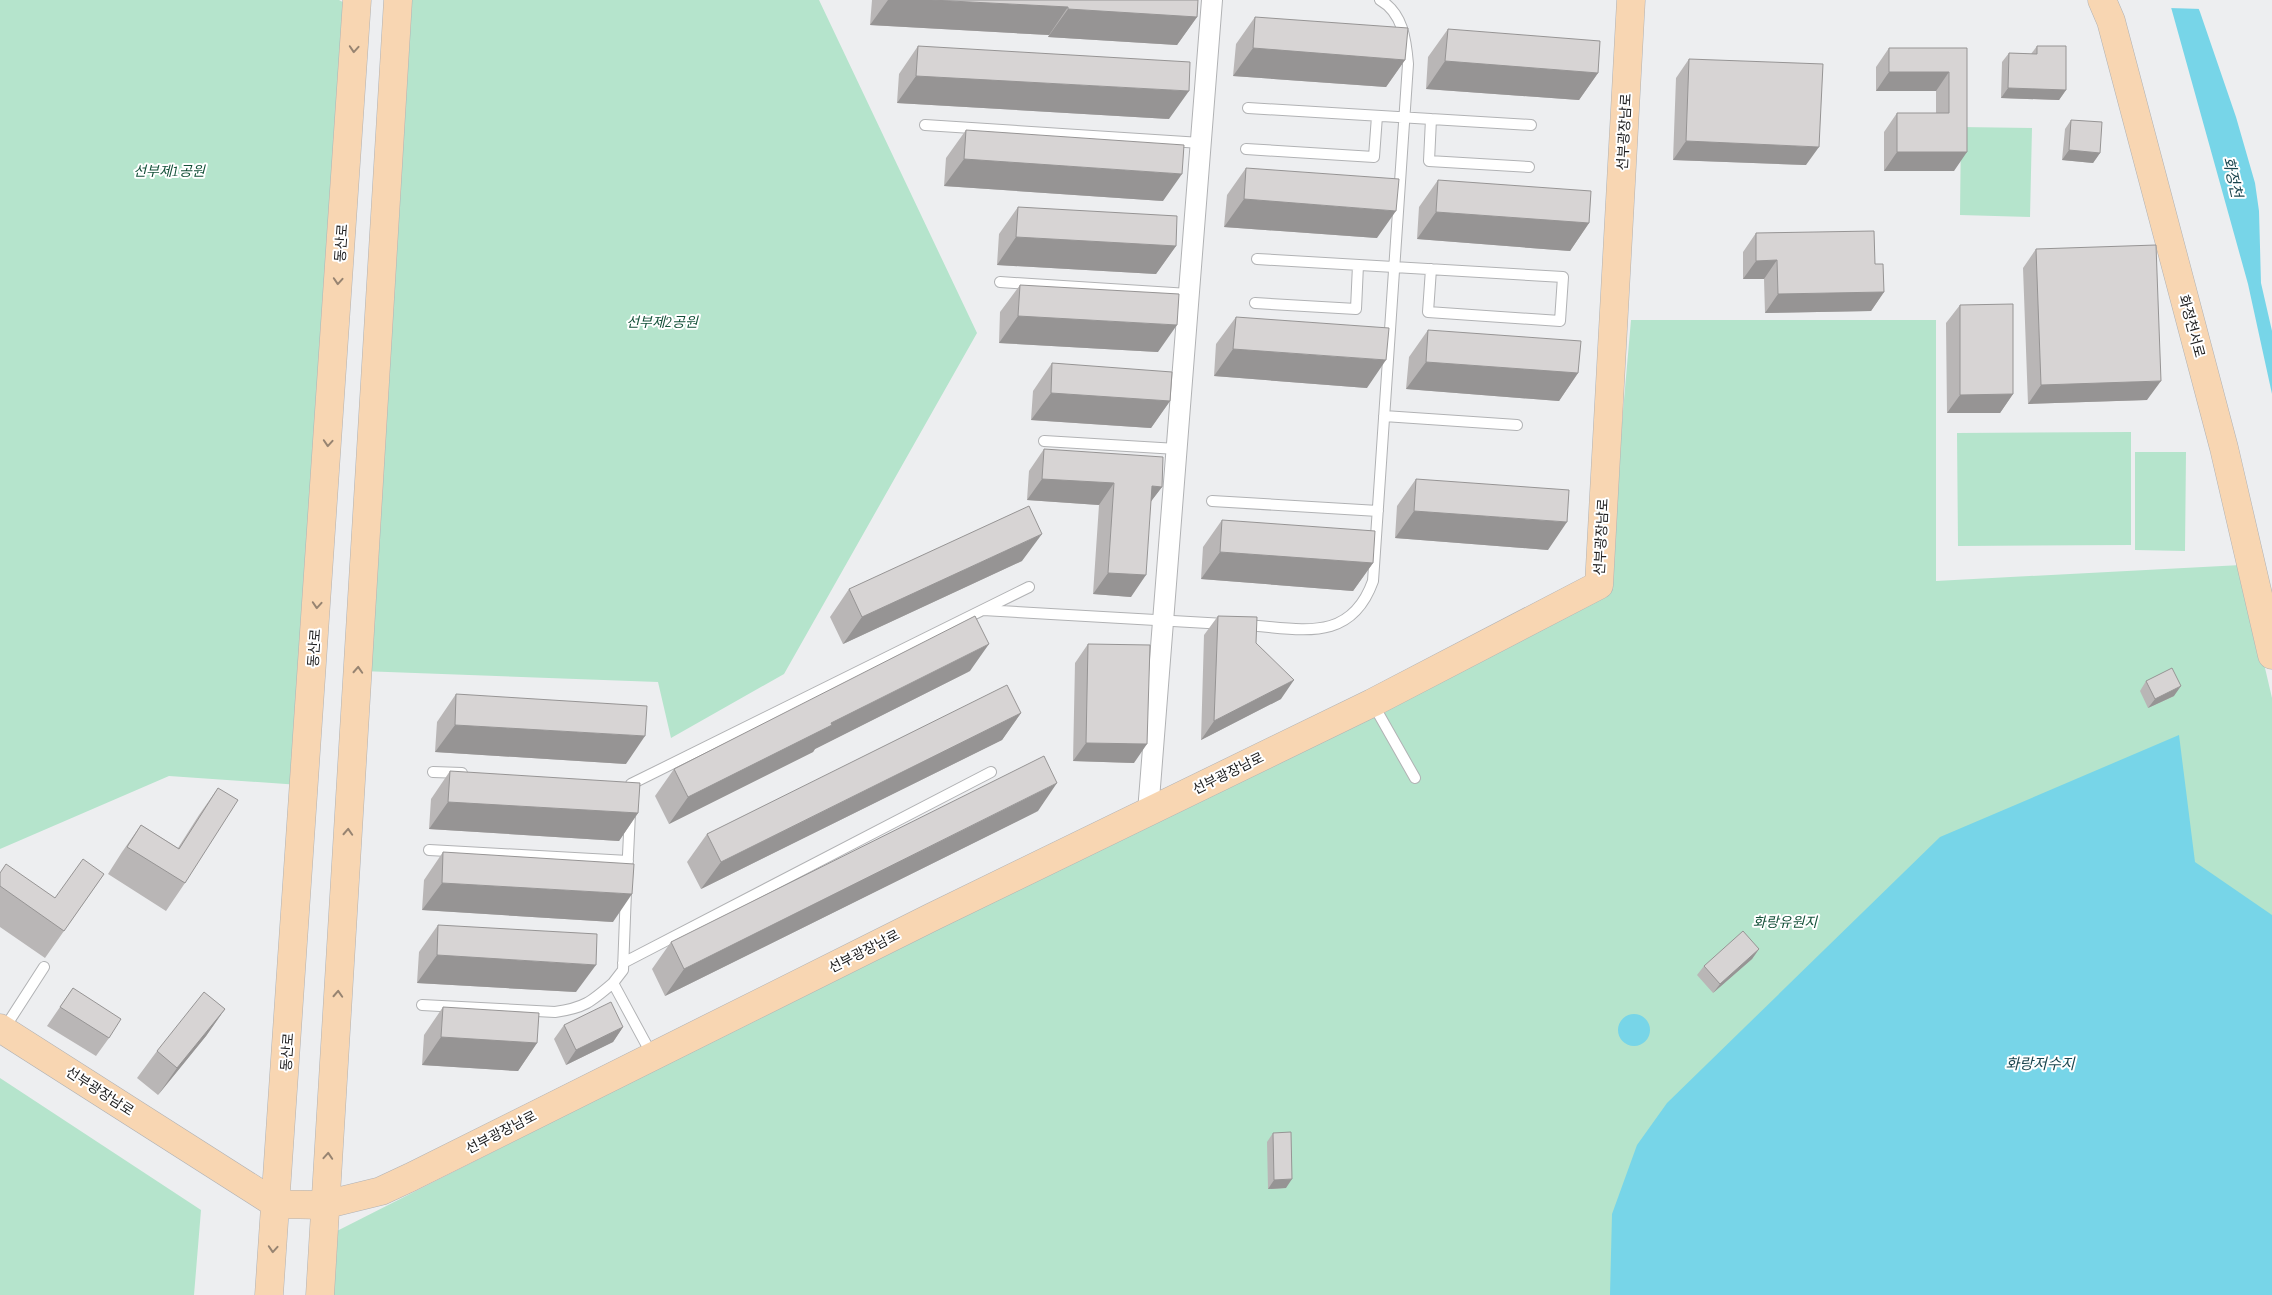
<svg xmlns="http://www.w3.org/2000/svg" width="2272" height="1295" font-family="'Source Serif 4','Noto Sans KR',serif">
	<rect width="100%" height="100%" fill="#edeef0"/>
	<path fill="#b5e4cc" d="M 0,0 L 339,0 L 348,5 L 300,785 L 169,776 L 0,849 Z
		M 408,0 L 819,0 L 977,333 L 784,674 L 671,738 L 658,682 L 361,671 Z
		M 1961,127 L 2032,128 L 2030,217 L 1960,215 Z
		M 1631,320 L 1936,320 L 1936,581 L 2241,565 L 2272,698 L 2272,1295 L 329,1295 L 333,1233 L 731,1031 L 1607,594 Z
		M 2131,432 L 2131,545 L 1958,546 L 1957,433 Z
		M 2135,452 L 2186,452 L 2185,551 L 2135,550 Z
		M 0,1078 L 201,1210 L 194,1295 L 0,1295 Z"/>
	<path fill="#77d5e8" d="M 2169,0 L 2195,0 L 2200,12 L 2236,117 L 2255,183 L 2259,211 L 2261,283 L 2272,331 L 2272,394 L 2248,284 Z
		M 2179,735 L 2195,862 L 2272,915 L 2272,1295 L 1610,1295 L 1612,1214 L 1637,1145 L 1667,1103 L 1940,837 Z
		M1618 1030a16 16 0 1 1 32 0a16 16 0 1 1-32 0Z"/>
	<path fill="#edeef0" d="M 2167,0 L 2197,0 L 2202,9 L 2169,8 Z"/>
	<g fill="none" stroke-linecap="round" stroke-linejoin="round">
		<g stroke="#b1b2b4" stroke-width="12">
			<path id="lane" d="M 1248,108 L 1531,125
				M 1431,119 L 1429,161 L 1529,167
				M 925,125 L 1201,143
				M 1246,149 L 1374,157 L 1377,116
				M 1257,259 L 1563,277 L 1560,321 L 1428,312 L 1431,269
				M 1000,282 L 1189,294
				M 1255,303 L 1356,309 L 1358,265
				M 1384,416 L 1517,425
				M 1044,441 L 1177,449
				M 1212,501 L 1378,511
				M 983,610 L 1225,624
				M 1244,625 C 1299,628 1350,645 1373,581 L 1408,64 C 1406,40 1403,13 1380,0
				M 1373,704 L 1415,778
				M 433,772 L 462,773
				M 630,794 L 631,784 L 1029,587
				M 429,850 L 628,861
				M 627,876 L 630,813
				M 626,891 L 623,970 L 613,983 L 652,1055
				M 623,963 L 991,772
				M 422,1005 L 555,1012 C 584,1008 591,1002 613,983
				M 4,1029 L 44,967"/>
		</g>
		<g stroke="#b1b2b4" stroke-width="22">
			<path id="street" d="M 1148,812 L 1212,0"/>
		</g>
		<g stroke="#b1b2b4" stroke-width="29">
			<path id="secondary" d="M 2102,0 L 2111,21 L 2224,448 L 2272,655
				M 0,1028 L 276,1204
				M 276,1204 L 324,1205 L 381,1191 L 411,1177 L 932,917 L 1372,703 L 1599,585 L 1631,0
				M 269,1295 L 357,0
				M 320,1295 L 398,0"/>
		</g>
		<use href="#lane" stroke="#fff" stroke-width="10"/>
		<use href="#street" stroke="#fff" stroke-width="20"/>
		<use href="#secondary" stroke="#f8d6b2" stroke-width="28"/>
	</g>
	<path fill="#b9b6b6" d="M 872,0 L 1198,0 L 1197,17 L 1177,45 L 1048,37 L 1049,35 L 870,25 Z
		M 1255,17 L 1405,60 L 1386,87 L 1233,76 L 1236,44 Z
		M 1448,29 L 1598,73 L 1579,100 L 1426,89 L 1428,57 Z
		M 918,46 L 1169,119 L 897,103 L 899,74 Z
		M 2037,46 L 2066,90 L 2059,100 L 2001,98 L 2002,62 L 2009,53 L 2031,54 Z
		M 1889,48 L 1967,48 L 1954,171 L 1884,171 L 1884,132 L 1897,113 L 1936,113 L 1936,91 L 1876,91 L 1876,67 Z
		M 1689,59 L 1806,165 L 1673,160 L 1676,78 Z
		M 2071,120 L 2100,153 L 2093,163 L 2062,160 L 2065,129 Z
		M 966,130 L 1163,201 L 944,186 L 946,158 Z
		M 1246,168 L 1377,238 L 1224,227 L 1227,195 Z
		M 1438,180 L 1589,223 L 1570,251 L 1417,239 L 1419,207 Z
		M 1018,207 L 1176,246 L 1156,274 L 997,265 L 999,234 Z
		M 1756,233 L 1875,264 L 1884,292 L 1871,311 L 1765,313 L 1764,279 L 1743,279 L 1743,252 Z
		M 2036,249 L 2147,400 L 2028,404 L 2023,268 Z
		M 1020,285 L 1158,352 L 999,343 L 1000,312 Z
		M 1960,305 L 2013,394 L 2000,413 L 1947,413 L 1946,323 Z
		M 1236,317 L 1367,388 L 1214,376 L 1216,344 Z
		M 1428,330 L 1578,373 L 1559,401 L 1406,389 L 1409,357 Z
		M 1052,363 L 1170,401 L 1151,428 L 1031,420 L 1033,391 Z
		M 1044,449 L 1162,487 L 1151,501 L 1131,597 L 1093,594 L 1099,505 L 1027,500 L 1029,471 Z
		M 1416,479 L 1548,550 L 1395,538 L 1397,506 Z
		M 1222,520 L 1373,563 L 1353,591 L 1201,579 L 1203,547 Z
		M 1022,561 L 843,644 L 830,617 L 849,589 Z
		M 1218,616 L 1281,699 L 1201,740 L 1204,635 Z
		M 1088,644 L 1134,763 L 1073,761 L 1075,663 Z
		M 970,671 L 815,749 L 813,752 L 669,824 L 655,796 L 674,769 Z
		M 2146,681 L 2174,696 L 2148,708 L 2140,691 Z
		M 456,694 L 626,764 L 435,752 L 437,722 Z
		M 1021,713 L 1002,740 L 701,889 L 687,862 L 707,834 Z
		M 450,771 L 638,813 L 619,841 L 429,829 L 431,799 Z
		M 218,788 L 185,883 L 166,911 L 108,874 L 122,852 L 141,825 L 178,848 L 199,815 Z
		M 1038,811 L 665,996 L 652,969 L 671,942 Z
		M 443,852 L 613,922 L 422,910 L 424,880 Z
		M 0,873 L 55,898 L 104,874 L 45,958 L 0,927 Z
		M 438,925 L 576,992 L 417,983 L 419,952 Z
		M 1759,949 L 1752,959 L 1713,993 L 1697,975 L 1704,966 Z
		M 73,988 L 109,1038 L 96,1056 L 47,1026 Z
		M 443,1007 L 537,1043 L 518,1071 L 422,1065 L 424,1035 Z
		M 225,1009 L 206,1036 L 158,1095 L 137,1078 L 157,1051 Z
		M 564,1025 L 623,1027 L 613,1042 L 566,1065 L 554,1039 Z
		M 1273,1133 L 1286,1188 L 1268,1189 L 1267,1142 Z"/>
	<path fill="#969494" d="M 888,0 L 931,0 L 1068,7 L 1049,35 L 870,25 Z
		M 1068,9 L 1197,17 L 1177,45 L 1048,37 Z
		M 1253,48 L 1405,60 L 1386,87 L 1233,76 Z
		M 1445,61 L 1598,73 L 1579,100 L 1426,89 Z
		M 1889,72 L 1949,72 L 1936,91 L 1876,91 Z
		M 916,76 L 1189,91 L 1169,119 L 897,103 Z
		M 2008,88 L 2066,90 L 2059,100 L 2001,98 Z
		M 1686,141 L 1819,147 L 1806,165 L 1673,160 Z
		M 2069,150 L 2100,153 L 2093,163 L 2062,160 Z
		M 1897,152 L 1967,152 L 1954,171 L 1884,171 Z
		M 964,159 L 1182,174 L 1163,201 L 944,186 Z
		M 1244,199 L 1396,211 L 1377,238 L 1224,227 Z
		M 1436,212 L 1589,223 L 1570,251 L 1417,239 Z
		M 1016,237 L 1176,246 L 1156,274 L 997,265 Z
		M 1777,260 L 1764,279 L 1743,279 L 1756,261 Z
		M 1884,292 L 1871,311 L 1765,313 L 1778,294 Z
		M 1018,316 L 1177,325 L 1158,352 L 999,343 Z
		M 1233,349 L 1386,360 L 1367,388 L 1214,376 Z
		M 1426,362 L 1578,373 L 1559,401 L 1406,389 Z
		M 2161,381 L 2147,400 L 2028,404 L 2041,385 Z
		M 1051,393 L 1170,401 L 1151,428 L 1031,420 Z
		M 2013,394 L 2000,413 L 1947,413 L 1960,395 Z
		M 1042,479 L 1114,483 L 1099,505 L 1027,500 Z
		M 1152,486 L 1162,487 L 1146,508 Z
		M 1414,511 L 1567,522 L 1548,550 L 1395,538 Z
		M 1042,534 L 1022,561 L 843,644 L 862,617 Z
		M 1220,552 L 1373,563 L 1353,591 L 1201,579 Z
		M 1108,573 L 1146,575 L 1131,597 L 1093,594 Z
		M 989,644 L 970,671 L 815,749 L 813,752 L 669,824 L 688,797 L 831,723 Z
		M 1294,680 L 1281,699 L 1201,740 L 1214,721 Z
		M 2181,686 L 2174,696 L 2148,708 L 2155,699 Z
		M 1021,713 L 1002,740 L 701,889 L 721,862 Z
		M 455,725 L 645,736 L 626,764 L 435,752 Z
		M 1086,743 L 1147,744 L 1134,763 L 1073,761 Z
		M 1057,783 L 1038,811 L 665,996 L 684,969 Z
		M 448,802 L 638,813 L 619,841 L 429,829 Z
		M 442,883 L 632,894 L 613,922 L 422,910 Z
		M 1759,949 L 1752,959 L 1713,993 L 1720,984 Z
		M 437,955 L 596,965 L 576,992 L 417,983 Z
		M 225,1009 L 206,1036 L 158,1095 L 177,1068 Z
		M 623,1027 L 613,1042 L 566,1065 L 576,1050 Z
		M 441,1037 L 537,1043 L 518,1071 L 422,1065 Z
		M 1292,1179 L 1286,1188 L 1268,1189 L 1274,1180 Z"/>
	<path fill="#d7d4d4" stroke="#969494" d="M 931,0 L 1198,0 L 1197,17 L 1068,9 L 1068,7 Z
		M 1255,17 L 1408,28 L 1405,60 L 1253,48 Z
		M 1448,29 L 1600,41 L 1598,73 L 1445,61 Z
		M 918,46 L 1190,62 L 1189,91 L 916,76 Z
		M 2037,46 L 2066,46 L 2066,90 L 2008,88 L 2009,53 L 2037,54 Z
		M 1889,48 L 1967,48 L 1967,152 L 1897,152 L 1897,113 L 1949,113 L 1949,72 L 1889,72 Z
		M 1689,59 L 1823,64 L 1819,147 L 1686,141 Z
		M 2071,120 L 2102,122 L 2100,153 L 2069,150 Z
		M 966,130 L 1184,145 L 1182,174 L 964,159 Z
		M 1246,168 L 1399,179 L 1396,211 L 1244,199 Z
		M 1438,180 L 1591,191 L 1589,223 L 1436,212 Z
		M 1018,207 L 1177,216 L 1176,246 L 1016,237 Z
		M 1874,231 L 1875,264 L 1883,264 L 1884,292 L 1778,294 L 1777,260 L 1756,261 L 1756,233 Z
		M 2156,245 L 2161,381 L 2041,385 L 2036,249 Z
		M 1020,285 L 1179,294 L 1177,325 L 1018,316 Z
		M 2013,304 L 2013,394 L 1960,395 L 1960,305 Z
		M 1236,317 L 1389,328 L 1386,360 L 1233,349 Z
		M 1428,330 L 1581,341 L 1578,373 L 1426,362 Z
		M 1052,363 L 1172,372 L 1170,401 L 1051,393 Z
		M 1044,449 L 1163,457 L 1162,487 L 1152,486 L 1146,575 L 1108,573 L 1114,483 L 1042,479 Z
		M 1416,479 L 1569,490 L 1567,522 L 1414,511 Z
		M 1029,506 L 1042,534 L 862,617 L 849,589 Z
		M 1222,520 L 1375,531 L 1373,563 L 1220,552 Z
		M 975,616 L 989,644 L 831,723 L 832,725 L 688,797 L 674,769 Z
		M 1218,616 L 1257,617 L 1256,643 L 1294,680 L 1214,721 Z
		M 1088,644 L 1150,645 L 1147,744 L 1086,743 Z
		M 2172,668 L 2181,686 L 2155,699 L 2146,681 Z
		M 1007,685 L 1021,713 L 721,862 L 707,834 Z
		M 456,694 L 647,706 L 645,736 L 455,725 Z
		M 1044,756 L 1057,783 L 684,969 L 671,942 Z
		M 450,771 L 640,783 L 638,813 L 448,802 Z
		M 218,788 L 238,800 L 185,883 L 127,847 L 141,825 L 179,849 Z
		M 443,852 L 634,864 L 632,894 L 442,883 Z
		M 83,859 L 104,874 L 64,931 L 0,886 L 0,873 L 6,864 L 55,898 Z
		M 438,925 L 597,934 L 596,965 L 437,955 Z
		M 1743,931 L 1759,949 L 1720,984 L 1704,966 Z
		M 73,988 L 121,1019 L 109,1038 L 60,1007 Z
		M 204,992 L 225,1009 L 177,1068 L 157,1051 Z
		M 611,1002 L 623,1027 L 576,1050 L 564,1025 Z
		M 443,1007 L 539,1013 L 537,1043 L 441,1037 Z
		M 1291,1132 L 1292,1179 L 1274,1180 L 1273,1133 Z"/>
	<defs><path id="oneway-chevron" d="M-2-3.5L2.5 0L-2 3.5" fill="none" stroke-width="1.6" stroke-linecap="round" stroke-linejoin="round" transform="scale(1.25)"/></defs>
	<g stroke="#978471">
		<use href="#oneway-chevron" transform="translate(354 49) rotate(94)"/>
		<use href="#oneway-chevron" transform="translate(338 281) rotate(94)"/>
		<use href="#oneway-chevron" transform="translate(328 443) rotate(94)"/>
		<use href="#oneway-chevron" transform="translate(317 605) rotate(94)"/>
		<use href="#oneway-chevron" transform="translate(358 670) rotate(-87)"/>
		<use href="#oneway-chevron" transform="translate(348 832) rotate(-87)"/>
		<use href="#oneway-chevron" transform="translate(338 994) rotate(-87)"/>
		<use href="#oneway-chevron" transform="translate(328 1156) rotate(-86)"/>
		<use href="#oneway-chevron" transform="translate(273 1249) rotate(94)"/>
	</g>
	<g text-anchor="middle" dominant-baseline="central" stroke-width="4" stroke-linejoin="round" paint-order="stroke">
		<g font-size="14" fill="#202021" stroke="#fff">
			<text transform="translate(1624 132) rotate(-87)">선부광장남로</text>
			<text transform="translate(341 243) rotate(-86)">동산로</text>
			<text transform="translate(2192 326) rotate(75)">화정천서로</text>
			<text transform="translate(1601 537) rotate(-87)">선부광장남로</text>
			<text transform="translate(314 648) rotate(-86)">동산로</text>
			<text transform="translate(1228 773) rotate(-26)">선부광장남로</text>
			<text transform="translate(864 951) rotate(-27)">선부광장남로</text>
			<text transform="translate(287 1052) rotate(-86)">동산로</text>
			<text transform="translate(100 1091) rotate(33)">선부광장남로</text>
			<text transform="translate(501 1132) rotate(-27)">선부광장남로</text>
		</g>
		<g font-size="14" font-style="italic" fill="#135038" stroke="#fff">
			<text x="169" y="171">선부제1공원</text>
			<text x="662" y="322">선부제2공원</text>
			<text x="1785" y="922">화랑유원지</text>
		</g>
		<g font-size="15" font-style="italic" fill="#1a454e" stroke="#fff">
			<text transform="translate(2233 177) rotate(77)">화정천</text>
			<text x="2040" y="1063">화랑저수지</text>
		</g>
	</g>
</svg>
